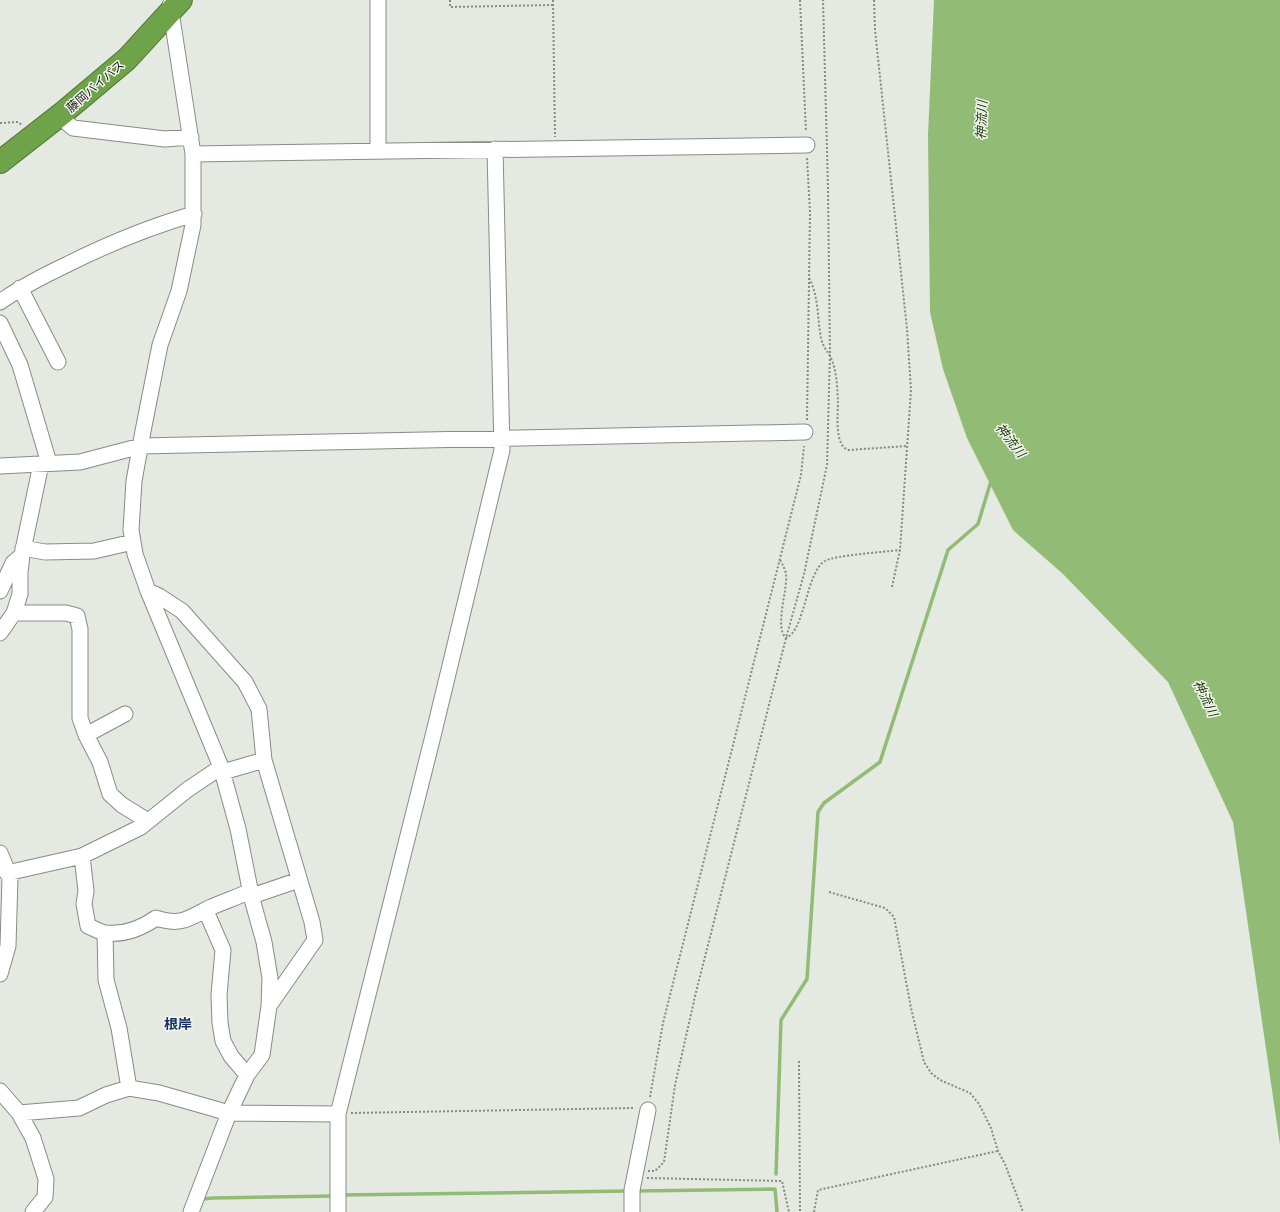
<svg xmlns="http://www.w3.org/2000/svg" width="1280" height="1212" font-family="'Noto Sans','Noto Sans JP',sans-serif">
	<rect width="100%" height="100%" fill="#e4e9e1"/>
	<path fill="#92bc76" d="M 934,0 L 1280,0 L 1280,1145 L 1233,822 L 1168,682 L 1063,574 L 1013,530 L 967,438 L 943,369 L 930,312 L 928,135 Z"/>
	<g fill="none" stroke-linecap="round" stroke-linejoin="round">
		<path stroke="#92bc76" stroke-width="3.5" d="M 776,1174 L 781,1020 L 807,979 L 818,812 L 824,803 L 880,762 L 948,550 L 978,524 L 991,481
			M 636,1191 L 775,1189 L 777,1212
			M 342,1195 L 628,1191
			M 202,1201 L 203,1199 L 213,1198 L 334,1196"/>
		<g stroke="#878c84" stroke-width="17">
			<path id="minor" d="M 170,5 L 193,154 L 193,225 L 179,291 L 160,345 L 143,431 L 134,481 L 131,530 L 135,554 L 148,591 L 221,767 L 238,829 L 252,899 L 264,942 L 270,978 L 269,1006 L 262,1055 L 247,1075 L 229,1113 L 191,1212
				M 59,116 L 73,128 L 165,139 L 191,137
				M 378,151 L 378,0
				M 193,154 L 807,145
				M 20,288 L 58,362
				M 0,302 C 21,287 43,276 66,265 C 108,244 149,227 194,214
				M 0,323 L 20,365 L 49,463
				M 0,466 L 80,462 L 141,446 L 805,432
				M 23,548 L 45,552 L 94,551 L 133,542
				M 0,591 L 13,563 L 20,557
				M 148,591 L 159,596 L 182,611 L 245,682 L 259,709 L 264,760 L 312,922 L 315,940 L 269,1006
				M 14,613 L 66,613 L 77,616 L 80,629 L 80,718 L 86,735 L 100,762 L 110,794 L 122,805 L 148,821
				M 0,633 L 14,613 L 20,594 L 20,572 L 22,555 L 41,464
				M 86,735 L 125,714
				M 223,772 L 264,760
				M 0,853 L 10,877 L 8,946 L 0,974
				M 82,856 L 86,891 L 84,904 L 88,926 C 93,928 100,932 105,933 C 124,935 142,928 156,918 C 180,926 188,919 209,908 C 223,902 237,897 251,891
				M 7,873 L 82,856 L 141,827 L 187,790 L 221,767
				M 252,896 L 299,880
				M 206,911 L 223,950 L 219,995 L 220,1023 L 223,1041 L 231,1056 L 247,1075
				M 105,933 L 106,980 L 119,1028 L 129,1088
				M 0,1091 L 19,1113 L 33,1138 L 46,1179 L 45,1197 L 33,1212
				M 19,1113 L 79,1108 L 106,1095 L 129,1088 L 159,1093 L 229,1113 L 338,1114
				M 338,1212 L 338,1114 L 433,736 L 502,450 L 495,149
				M 632,1212 L 632,1190 L 648,1110"/>
		</g>
		<g stroke="#4f7236" stroke-width="24">
			<path id="highway" d="M 0,162 L 64,112 L 127,59 L 181,0"/>
		</g>
		<path stroke="#868984" stroke-width="2" stroke-dasharray="2 2" stroke-linecap="butt" d="M 450,0 L 450,7 L 553,5
			M 553,0 L 555,137
			M 800,0 L 806,132
			M 874,0 L 875,30 L 907,329 L 911,390 L 900,550 L 892,587
			M 0,123 L 18,122 L 22,125
			M 809,278 C 819,297 817,317 821,338 C 823,347 826,349 830,356 C 837,370 837,386 838,401 C 838,413 834,447 849,450 L 907,446
			M 807,420 L 810,212 L 807,158
			M 780,560 C 783,565 785,569 786,574 C 788,590 774,627 786,638 C 805,631 806,572 825,561 C 835,555 885,552 900,550
			M 829,892 L 885,908 L 894,917 L 911,1008 L 924,1062 L 931,1073 L 940,1080 L 970,1093 L 979,1104 L 991,1128 L 998,1151 L 1005,1164 L 1023,1212
			M 799,1061 L 800,1212
			M 650,1097 L 663,1023 L 801,475 L 804,446
			M 351,1113 L 634,1108
			M 648,1171 L 655,1171 L 664,1162 L 675,1085 L 696,992 L 786,638 L 804,574 L 827,465 L 830,355 L 828,189 L 823,0
			M 647,1178 L 782,1181 L 789,1212
			M 814,1212 L 818,1190 L 998,1151"/>
		<use href="#minor" stroke="#fff" stroke-width="15"/>
		<use href="#highway" stroke="#6fa349" stroke-width="22"/>
	</g>
	<g text-anchor="middle" dominant-baseline="central" stroke-width="3" stroke-linejoin="round" paint-order="stroke">
		<g font-size="12" fill="#141613" stroke="#f1f7ee">
			<text transform="translate(95 86) rotate(-41)">藤岡バイパス</text>
		</g>
		<g font-size="13" font-style="italic" fill="#203b08" stroke="#f1f7ee">
			<text transform="translate(981 120) rotate(-87)">神流川</text>
			<text transform="translate(1011 440) rotate(52)">神流川</text>
			<text transform="translate(1206 698) rotate(64)">神流川</text>
		</g>
		<g font-size="14" font-weight="bold" fill="#193066" stroke="#f1f7ee">
			<text x="178" y="1023">根岸</text>
		</g>
	</g>
</svg>
